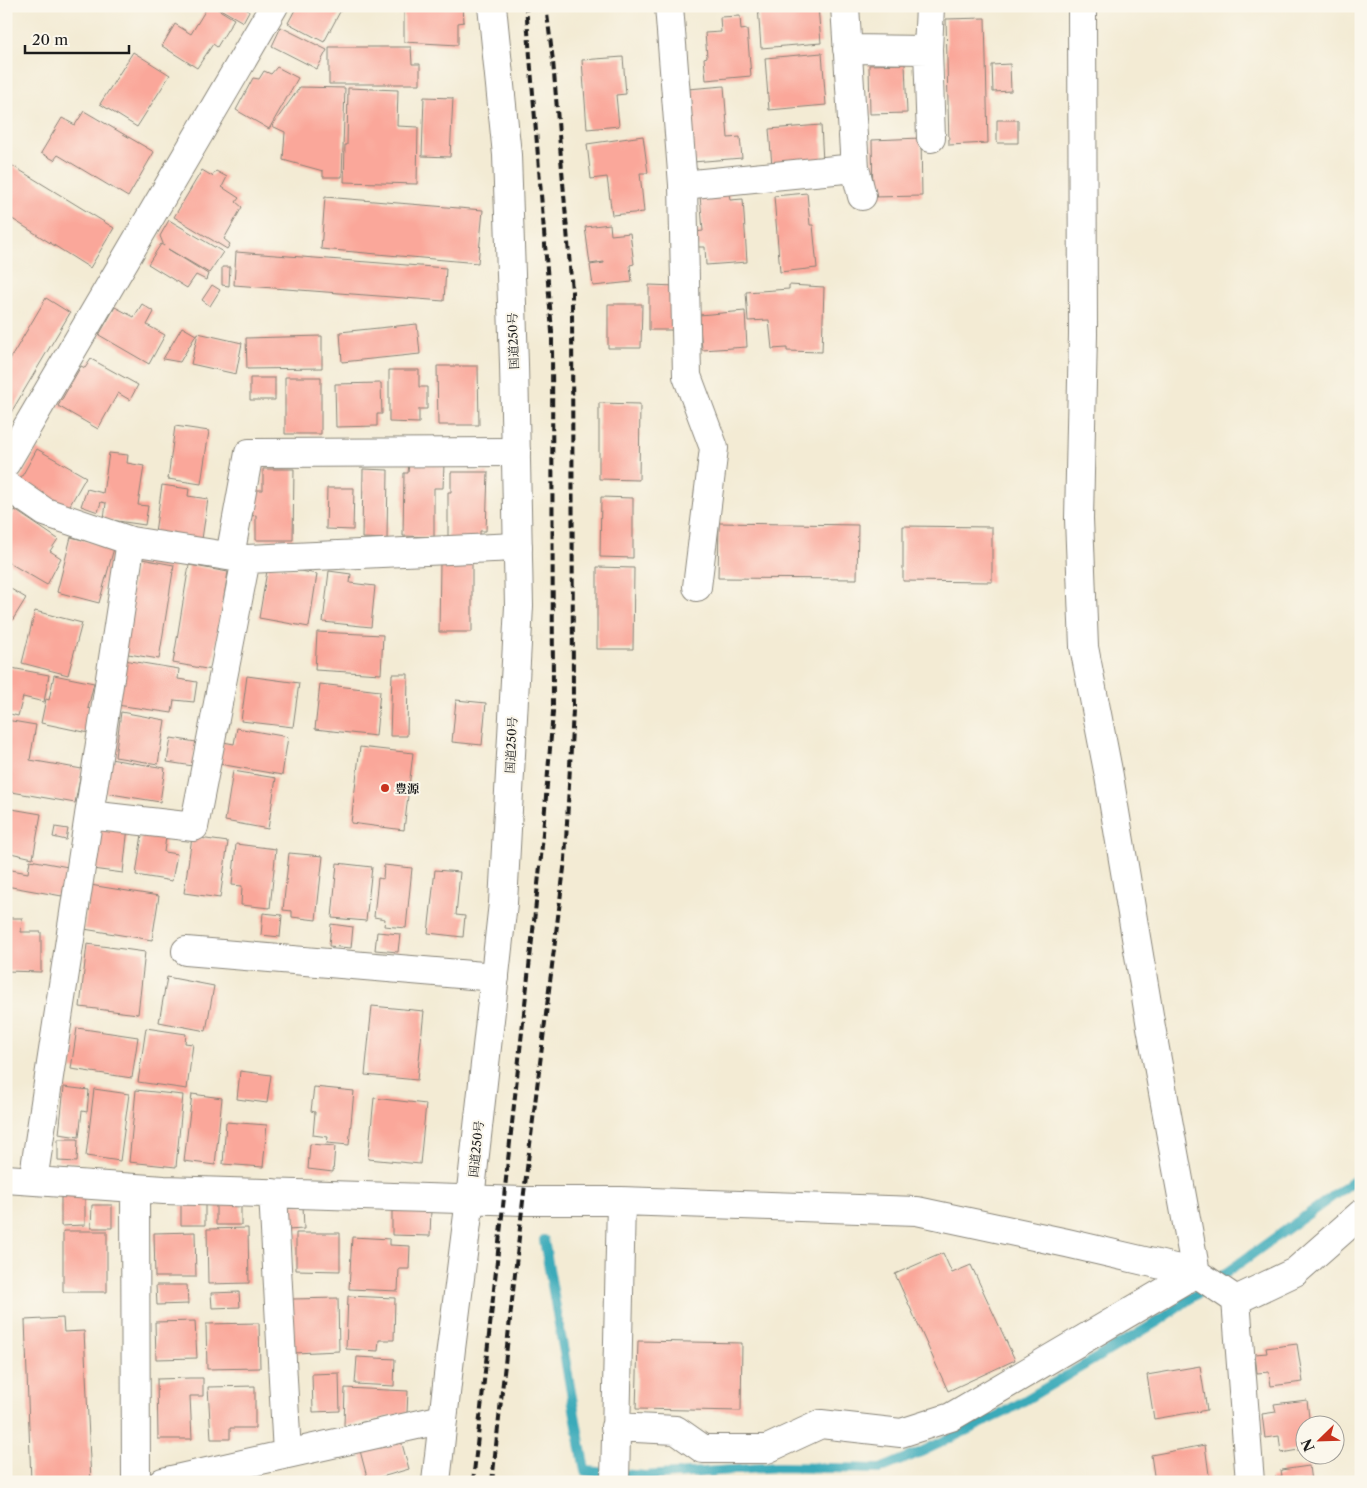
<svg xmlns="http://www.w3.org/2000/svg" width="1367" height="1488" font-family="'Libre Caslon Text','Noto Serif JP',serif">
	<rect width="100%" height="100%" fill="#fbf7ec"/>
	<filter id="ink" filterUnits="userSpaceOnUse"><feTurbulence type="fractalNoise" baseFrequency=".02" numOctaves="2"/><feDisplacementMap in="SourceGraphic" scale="10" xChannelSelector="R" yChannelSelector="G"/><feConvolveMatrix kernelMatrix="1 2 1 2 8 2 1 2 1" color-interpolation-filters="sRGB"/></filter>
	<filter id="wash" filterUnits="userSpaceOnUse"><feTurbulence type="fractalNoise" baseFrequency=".0096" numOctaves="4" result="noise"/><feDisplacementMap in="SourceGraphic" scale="20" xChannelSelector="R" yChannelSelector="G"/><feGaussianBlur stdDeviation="1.12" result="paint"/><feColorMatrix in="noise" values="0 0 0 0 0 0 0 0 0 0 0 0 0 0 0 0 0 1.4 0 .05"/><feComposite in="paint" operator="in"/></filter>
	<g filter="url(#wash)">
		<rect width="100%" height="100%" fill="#f3ebd4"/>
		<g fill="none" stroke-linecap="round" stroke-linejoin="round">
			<path stroke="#3baab9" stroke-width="10" d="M 544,1240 L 585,1471 L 645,1476 L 779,1467 L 880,1469 L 921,1452 L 1005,1412 L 1159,1321 L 1361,1176"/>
		</g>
		<g id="blocks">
			<path fill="#faa79a" d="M 208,6 L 213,6 L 234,19 L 217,47 L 213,44 L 197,68 L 162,46 L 175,24 L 191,34 Z
				M 215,6 L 241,6 L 249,11 L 243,22 Z
				M 297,6 L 343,6 L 324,42 L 288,23 Z
				M 404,6 L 463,6 L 464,22 L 458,23 L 458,45 L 404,42 Z
				M 758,6 L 818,6 L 821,43 L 761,48 Z
				M 740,16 L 741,30 L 747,29 L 751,76 L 706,80 L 704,58 L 707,57 L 705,33 L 721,32 L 720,17 Z
				M 985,18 L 988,143 L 949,145 L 946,19 Z
				M 281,27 L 327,50 L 317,69 L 272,46 Z
				M 329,47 L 411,47 L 412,64 L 420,64 L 420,84 L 329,84 Z
				M 133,52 L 170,75 L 137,127 L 100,104 Z
				M 822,53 L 826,105 L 769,110 L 765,58 Z
				M 623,57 L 626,94 L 616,95 L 619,126 L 587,129 L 582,60 Z
				M 905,64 L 907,113 L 870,114 L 869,65 Z
				M 1010,64 L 1011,91 L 993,92 L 992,65 Z
				M 277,67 L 298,78 L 269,129 L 236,110 L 253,78 L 259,79 L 264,71 L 271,74 Z
				M 724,86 L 728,138 L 740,137 L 742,158 L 693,162 L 688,89 Z
				M 300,87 L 345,88 L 342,177 L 323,177 L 323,171 L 283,160 L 285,132 L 272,126 Z
				M 348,88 L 398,90 L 397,126 L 418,127 L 417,184 L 344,182 L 345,145 L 347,145 Z
				M 424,97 L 453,98 L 450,157 L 422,156 Z
				M 84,111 L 154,152 L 128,197 L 58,155 L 54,160 L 41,153 L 62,118 L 75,125 Z
				M 997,120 L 1018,120 L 1018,143 L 997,143 Z
				M 821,125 L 823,162 L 772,166 L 769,129 Z
				M 643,136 L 648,173 L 640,173 L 644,212 L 612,215 L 607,177 L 591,179 L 587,144 Z
				M 921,138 L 922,196 L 873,197 L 872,140 Z
				M 8,163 L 114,228 L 90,268 L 6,215 L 6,166 Z
				M 202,170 L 212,176 L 216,171 L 227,177 L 222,187 L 239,198 L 236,202 L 242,207 L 224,239 L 230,244 L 227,249 L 174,217 Z
				M 729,193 L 730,200 L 743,199 L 747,262 L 706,265 L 705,247 L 696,247 L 695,232 L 703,231 L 700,195 Z
				M 807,193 L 810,225 L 813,225 L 817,268 L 780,272 L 774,196 Z
				M 325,197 L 483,210 L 478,263 L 321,249 Z
				M 169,220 L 223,252 L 209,273 L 168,249 L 208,274 L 206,280 L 196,275 L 187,288 L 148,264 L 161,244 L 164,246 L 160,236 Z
				M 610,224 L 611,235 L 630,233 L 634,264 L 630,265 L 632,282 L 593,286 L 590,265 L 604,263 L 604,262 L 590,264 L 585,227 Z
				M 236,252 L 446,268 L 444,301 L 234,285 Z
				M 222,267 L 230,267 L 229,286 L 222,285 Z
				M 212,285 L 220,290 L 210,306 L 202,300 Z
				M 649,285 L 677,286 L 677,330 L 649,330 Z
				M 789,285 L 824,287 L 822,352 L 787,351 L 787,348 L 772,349 L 769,320 L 748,321 L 746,292 L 789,289 Z
				M 46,298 L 70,313 L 6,421 L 6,366 Z
				M 142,304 L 154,312 L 147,325 L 165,335 L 149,364 L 99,335 L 115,307 L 134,317 Z
				M 608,304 L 642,304 L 641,348 L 608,348 Z
				M 745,311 L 747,347 L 702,350 L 699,315 Z
				M 417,324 L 420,354 L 342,362 L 340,332 Z
				M 182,327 L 196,335 L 180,362 L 163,359 Z
				M 198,333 L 242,343 L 236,374 L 191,364 Z
				M 322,336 L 322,368 L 247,369 L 246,338 Z
				M 91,359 L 138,385 L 130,400 L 118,393 L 98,429 L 58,406 L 81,366 L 85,368 Z
				M 437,366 L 478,366 L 479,425 L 438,425 Z
				M 389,370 L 419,370 L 419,387 L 427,387 L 427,409 L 419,409 L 419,423 L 389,422 Z
				M 285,377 L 321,377 L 321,434 L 285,434 Z
				M 250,378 L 275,378 L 275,400 L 250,400 Z
				M 381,383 L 382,414 L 377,414 L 377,426 L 336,427 L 335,384 Z
				M 599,403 L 640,404 L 639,480 L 599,479 Z
				M 175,426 L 209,431 L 201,484 L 168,479 Z
				M 37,449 L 86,477 L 66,512 L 17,485 Z
				M 109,453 L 128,455 L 127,463 L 144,466 L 138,505 L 148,506 L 145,525 L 104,519 L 106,503 L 101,502 L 98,512 L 81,506 L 87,489 L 103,493 Z
				M 409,463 L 444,464 L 443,488 L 434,488 L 434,537 L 403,536 L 404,473 L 408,473 Z
				M 263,469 L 294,469 L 293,540 L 256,540 L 256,515 L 252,516 L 252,490 L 263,490 Z
				M 363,469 L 388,470 L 387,539 L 362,538 Z
				M 451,472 L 488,472 L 486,531 L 480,531 L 480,540 L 448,539 L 448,492 L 451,492 Z
				M 162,485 L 189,489 L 188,496 L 208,499 L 202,539 L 155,532 Z
				M 327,488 L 354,488 L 353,530 L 326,529 Z
				M 601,497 L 633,498 L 633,558 L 600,557 Z
				M 15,510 L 58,539 L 50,551 L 61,558 L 47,585 L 6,561 L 6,523 Z
				M 719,523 L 858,525 L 857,579 L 718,578 Z
				M 903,526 L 992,527 L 992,582 L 903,581 Z
				M 71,537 L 114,548 L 99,603 L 57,592 Z
				M 136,558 L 174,565 L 159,659 L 122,653 Z
				M 440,562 L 472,562 L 472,632 L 439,632 Z
				M 189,565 L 228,572 L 212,670 L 173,663 Z
				M 268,565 L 317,574 L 309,627 L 259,618 Z
				M 597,567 L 634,568 L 633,649 L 597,649 Z
				M 329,571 L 351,574 L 350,583 L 375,586 L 371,627 L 323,622 Z
				M 6,586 L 26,598 L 12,621 L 6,617 Z
				M 35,611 L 82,623 L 68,675 L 22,663 Z
				M 317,632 L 383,635 L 381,674 L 315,670 Z
				M 124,660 L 179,669 L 178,679 L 197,682 L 194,702 L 174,700 L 172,713 L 117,705 Z
				M 6,667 L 49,675 L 44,702 L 23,697 L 18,716 L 6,713 Z
				M 392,674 L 408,674 L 407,736 L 390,736 Z
				M 54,675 L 94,683 L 88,708 L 94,710 L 89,733 L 41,723 L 46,699 L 49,700 Z
				M 247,676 L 299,683 L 293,727 L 241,721 Z
				M 320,684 L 380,691 L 376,736 L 315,729 Z
				M 456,700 L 486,703 L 482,745 L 452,742 Z
				M 121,712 L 165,720 L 158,764 L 115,757 Z
				M 6,720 L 36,725 L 30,760 L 82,769 L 75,803 L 6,791 Z
				M 237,728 L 288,737 L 282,775 L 219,764 L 223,742 L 234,744 Z
				M 171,738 L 196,742 L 193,766 L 167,762 Z
				M 360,747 L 413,753 L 404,830 L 351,823 Z
				M 110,759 L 165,768 L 160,802 L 105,793 Z
				M 233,771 L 276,778 L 268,829 L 225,821 Z
				M 6,808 L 41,814 L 33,858 L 6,852 Z
				M 97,823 L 128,827 L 123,873 L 92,869 Z
				M 55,827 L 68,829 L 66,840 L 53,837 Z
				M 142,834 L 166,837 L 164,852 L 177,854 L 172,881 L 136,875 Z
				M 192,837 L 228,842 L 220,898 L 184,893 Z
				M 236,844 L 276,849 L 270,908 L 241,905 L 242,886 L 232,885 Z
				M 289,853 L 323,856 L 316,920 L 292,917 L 292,911 L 283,910 Z
				M 30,860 L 68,867 L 62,896 L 6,886 L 6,869 L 28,873 Z
				M 337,863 L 372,867 L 366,921 L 332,918 Z
				M 384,865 L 412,868 L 406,928 L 384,926 L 385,919 L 374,917 L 378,878 L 383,879 Z
				M 435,870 L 460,872 L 456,915 L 465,916 L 463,937 L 428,933 Z
				M 90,885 L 159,896 L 152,940 L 84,929 Z
				M 263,913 L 282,915 L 280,937 L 261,935 Z
				M 6,918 L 22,918 L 21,932 L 41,932 L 41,972 L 6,971 Z
				M 331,924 L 353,927 L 351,948 L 329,946 Z
				M 377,932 L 400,934 L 398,952 L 375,950 Z
				M 87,944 L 145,952 L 138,1014 L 80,1007 Z
				M 167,977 L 214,986 L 206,1031 L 159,1022 Z
				M 372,1006 L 424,1011 L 417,1080 L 365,1075 Z
				M 77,1028 L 138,1037 L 132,1078 L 71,1069 Z
				M 146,1028 L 186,1034 L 185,1043 L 193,1044 L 187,1089 L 138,1082 Z
				M 240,1071 L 271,1075 L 267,1103 L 237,1099 Z
				M 64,1087 L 89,1090 L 87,1112 L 82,1111 L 79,1137 L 59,1134 Z
				M 314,1087 L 354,1091 L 349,1145 L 327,1143 L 328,1137 L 313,1135 L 315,1112 L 311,1111 Z
				M 94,1089 L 129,1094 L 120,1161 L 86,1156 Z
				M 136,1090 L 183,1095 L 176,1167 L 129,1162 Z
				M 192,1094 L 222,1098 L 215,1165 L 184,1161 Z
				M 374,1098 L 426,1104 L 420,1164 L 368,1159 Z
				M 226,1122 L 267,1125 L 263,1167 L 223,1164 Z
				M 58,1139 L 78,1139 L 77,1162 L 58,1161 Z
				M 310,1144 L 335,1146 L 333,1172 L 308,1169 Z
				M 61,1193 L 85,1193 L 85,1225 L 61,1226 Z
				M 241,1203 L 241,1225 L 216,1225 L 216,1204 Z
				M 205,1204 L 205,1225 L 181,1225 L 181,1205 Z
				M 92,1205 L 112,1205 L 112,1228 L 91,1228 Z
				M 287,1205 L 303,1205 L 304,1229 L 287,1230 Z
				M 392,1209 L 431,1210 L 430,1236 L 392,1235 Z
				M 248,1228 L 249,1283 L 208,1284 L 207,1229 Z
				M 63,1231 L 107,1231 L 107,1292 L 63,1292 Z
				M 195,1232 L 196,1277 L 155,1277 L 154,1233 Z
				M 296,1233 L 340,1233 L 340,1271 L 296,1270 Z
				M 352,1237 L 390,1239 L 390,1245 L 410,1246 L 409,1269 L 399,1269 L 398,1291 L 349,1289 Z
				M 943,1253 L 952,1273 L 971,1265 L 1015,1360 L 948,1391 L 895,1274 Z
				M 156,1285 L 187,1285 L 188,1304 L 157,1305 Z
				M 239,1292 L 240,1307 L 212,1308 L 211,1293 Z
				M 348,1296 L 395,1298 L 394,1340 L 379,1340 L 378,1351 L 346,1349 Z
				M 338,1298 L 339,1351 L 294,1353 L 292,1299 Z
				M 63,1318 L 64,1332 L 84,1331 L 91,1482 L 31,1482 L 25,1320 Z
				M 195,1321 L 197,1358 L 156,1359 L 155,1322 Z
				M 259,1323 L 260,1368 L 207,1369 L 206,1324 Z
				M 638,1341 L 742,1343 L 741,1411 L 636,1409 Z
				M 1297,1344 L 1303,1382 L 1271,1386 L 1269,1372 L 1257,1373 L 1255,1354 L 1267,1353 L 1266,1348 Z
				M 357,1357 L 395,1359 L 394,1386 L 355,1384 Z
				M 1200,1366 L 1207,1410 L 1154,1419 L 1147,1375 Z
				M 339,1373 L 340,1411 L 313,1412 L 312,1374 Z
				M 190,1378 L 203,1378 L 203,1396 L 190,1396 L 192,1439 L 158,1439 L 157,1379 Z
				M 255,1386 L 255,1428 L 230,1428 L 230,1439 L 211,1439 L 208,1387 Z
				M 345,1388 L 408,1391 L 407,1413 L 344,1426 Z
				M 1307,1400 L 1310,1426 L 1304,1426 L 1304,1449 L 1281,1453 L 1279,1436 L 1265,1438 L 1262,1414 L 1276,1412 L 1274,1404 Z
				M 399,1433 L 409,1469 L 368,1481 L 358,1443 Z
				M 1205,1445 L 1210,1482 L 1155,1482 L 1151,1455 Z
				M 1309,1466 L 1311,1482 L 1270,1482 L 1270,1478 L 1282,1476 L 1281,1470 Z"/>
		</g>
	</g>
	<g filter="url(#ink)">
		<use href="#blocks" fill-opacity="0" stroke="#888478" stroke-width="1"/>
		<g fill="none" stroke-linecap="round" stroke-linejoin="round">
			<g stroke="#888478" stroke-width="30">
				<path id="minor" d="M 669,6 L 683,185 L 687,376 L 714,448 L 697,587
					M 845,6 L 855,168 L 862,196
					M 930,6 L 928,50 L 931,138
					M 1082,6 L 1083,334 L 1079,519 L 1084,647 L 1109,776 L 1151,1027 L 1196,1273
					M 847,49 L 928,50
					M 683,185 L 855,168
					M 6,463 L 274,6
					M 6,485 L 45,512 L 131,541 L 33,1181
					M 131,541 L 246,559 L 518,547
					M 230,556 L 249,453 L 516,452
					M 89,815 L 194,827 L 246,559
					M 186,951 L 495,977
					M 6,1179 L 164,1190 L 523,1201 L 621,1201 L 917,1211 L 1067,1243 L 1196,1273 L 1236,1300
					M 135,1188 L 136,1482
					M 273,1193 L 287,1454
					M 1236,1300 L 1250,1482
					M 1236,1300 L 1295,1272 L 1361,1214
					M 615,1427 L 676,1430 L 703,1449 L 767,1449 L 821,1424 L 901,1433 L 951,1417 L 1196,1273
					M 163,1482 L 443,1419
					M 615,1482 L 621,1201"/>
			</g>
			<g stroke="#888478" stroke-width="30">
				<path id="highway" d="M 436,1482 L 451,1349 L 470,1199 L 503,903 L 519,606 L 514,364 L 507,155 L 492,6"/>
			</g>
			<use href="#minor" stroke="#fff" stroke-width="28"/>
			<use href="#highway" stroke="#fff" stroke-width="28"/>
			<path stroke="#1c1c1c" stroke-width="4" stroke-dasharray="8 4" stroke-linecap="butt" d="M 473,1482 L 541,857 L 553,712 L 552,332 L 526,6
				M 492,1482 L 523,1201 L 565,860 L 573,710 L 572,291 L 553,61 L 546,6"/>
		</g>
	</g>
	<circle fill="#c8321e" stroke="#fbf7ec" stroke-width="2" cx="385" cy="788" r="5"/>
	<g text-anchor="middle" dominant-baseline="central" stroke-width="4" stroke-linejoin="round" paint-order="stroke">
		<g font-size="12" fill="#1c1c1c" stroke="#fbf7ec">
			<text transform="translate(513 341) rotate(-92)">国道250号</text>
			<text transform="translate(511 745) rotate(-87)">国道250号</text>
			<text transform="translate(476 1149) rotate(-84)">国道250号</text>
		</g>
		<g font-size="12" font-weight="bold" fill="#1c1c1c" stroke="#fbf7ec" text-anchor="start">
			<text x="395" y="788">豊源</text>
		</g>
	</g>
	<rect width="1367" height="1488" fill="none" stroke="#fbf7ec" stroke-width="25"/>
	<g transform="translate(1320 1440) rotate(247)"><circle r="24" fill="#fbf7ec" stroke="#a29f99"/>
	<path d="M0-4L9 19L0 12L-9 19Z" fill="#c8321e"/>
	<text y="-8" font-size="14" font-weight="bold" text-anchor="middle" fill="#1c1c1c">N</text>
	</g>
	<path d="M25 45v8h104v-8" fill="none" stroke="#1c1c1c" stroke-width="2.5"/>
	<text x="32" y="45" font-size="15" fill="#1c1c1c" stroke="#fbf7ec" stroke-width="4" paint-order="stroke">20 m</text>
</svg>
